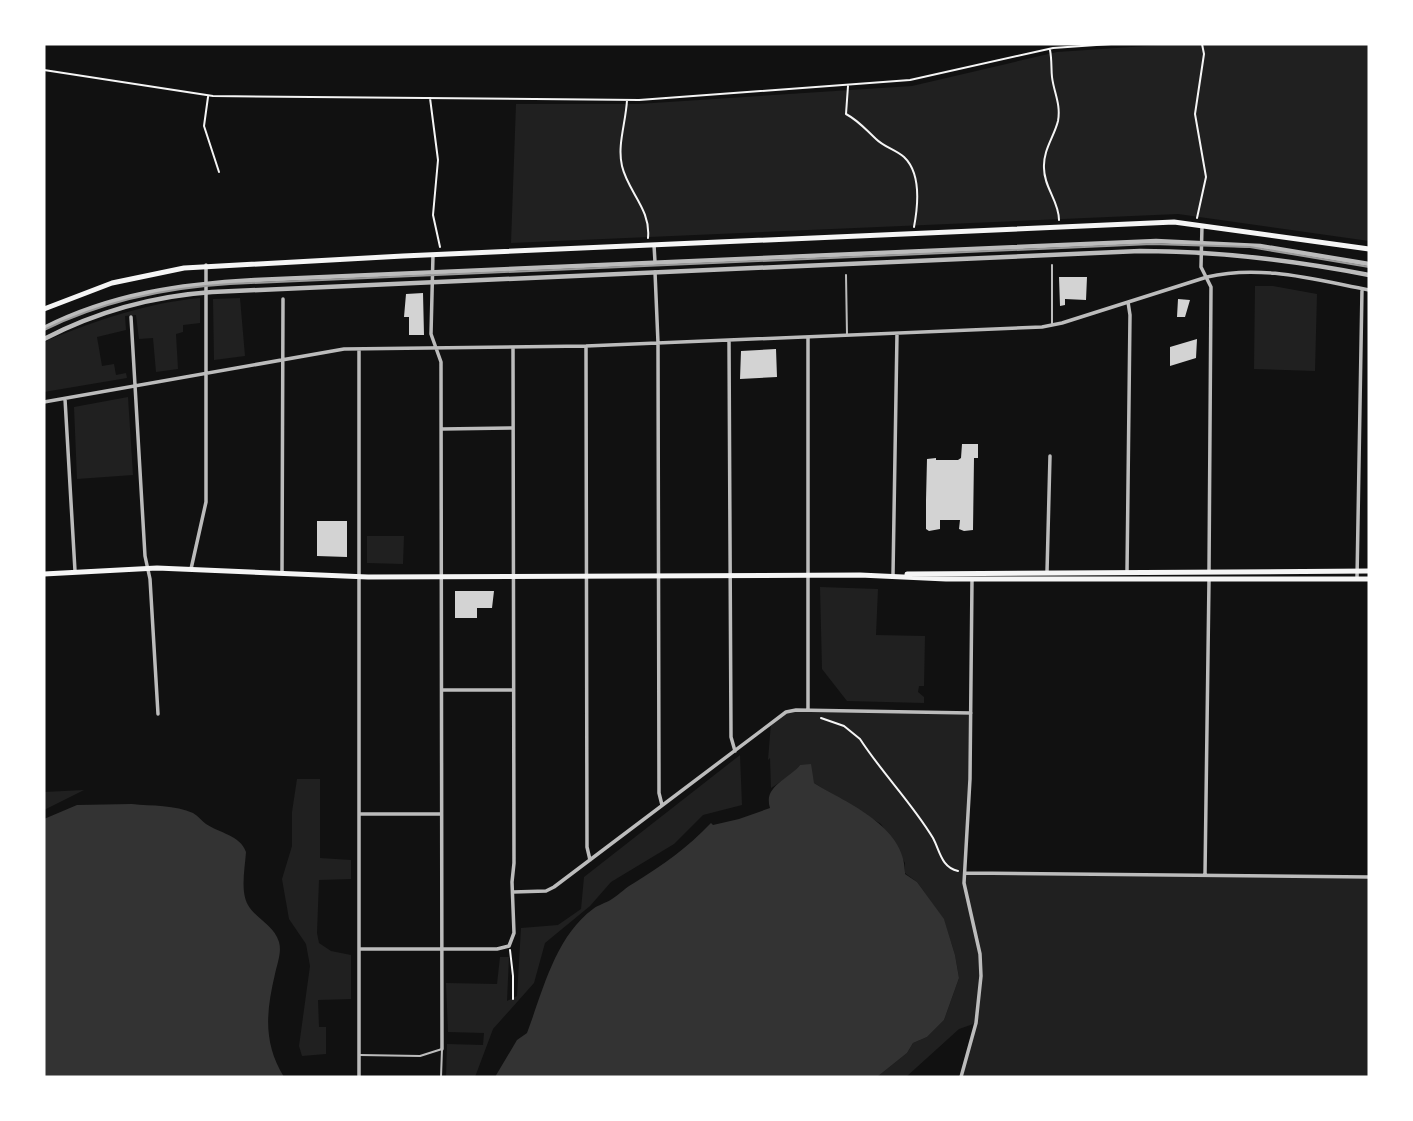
<svg xmlns="http://www.w3.org/2000/svg" width="1413" height="1121" font-family="Raleway,sans-serif">
	<rect width="100%" height="100%" fill="#111"/>
	<path fill="#202020" d="M 1176,44 L 1369,44 L 1369,241 L 1178,214 L 511,243 L 516,104 L 638,104 L 912,86 L 1057,52 Z
		M 1255,286 L 1273,286 L 1317,294 L 1315,371 L 1254,369 Z
		M 200,298 L 200,323 L 183,325 L 183,332 L 176,334 L 178,369 L 156,372 L 153,338 L 139,339 L 136,315 L 125,316 L 126,330 L 97,337 L 102,366 L 114,364 L 116,375 L 126,373 L 127,378 L 44,392 L 44,343 L 48,340 C 97,320 147,303 200,298 Z
		M 240,298 L 245,356 L 214,360 L 213,299 Z
		M 128,397 L 133,475 L 77,479 L 74,407 Z
		M 367,536 L 404,536 L 403,564 L 367,563 Z
		M 820,587 L 878,589 L 876,635 L 925,636 L 924,686 L 919,686 L 918,692 L 924,697 L 924,703 L 847,701 L 822,669 Z
		M 789,711 L 971,713 L 966,873 L 1369,877 L 1369,1077 L 961,1077 L 976,1023 L 959,1029 L 906,1077 L 877,1077 L 907,1053 L 913,1043 L 927,1037 L 944,1020 L 959,978 L 955,955 L 944,920 L 917,882 L 905,873 L 905,863 L 881,824 L 814,783 L 800,765 L 793,774 L 771,788 L 770,758 L 768,760 L 771,723 Z
		M 740,755 L 742,805 L 703,815 L 674,844 L 611,882 L 590,906 L 545,943 L 534,983 L 493,1029 L 475,1077 L 446,1077 L 447,1044 L 483,1045 L 484,1033 L 448,1032 L 446,983 L 497,984 L 500,957 L 509,957 L 507,1001 L 517,996 L 521,928 L 558,925 L 581,909 L 584,877 Z
		M 297,779 L 320,779 L 320,858 L 351,860 L 351,879 L 319,880 L 317,933 L 319,943 L 331,951 L 351,955 L 351,999 L 318,1000 L 319,1027 L 326,1027 L 326,1054 L 302,1056 L 299,1046 L 310,966 L 306,944 L 289,919 L 282,879 L 292,846 L 292,812 Z
		M 84,790 L 44,810 L 44,792 Z"/>
	<path fill="#333" d="M 811,764 L 814,783 C 848,804 906,826 905,874 L 917,882 L 944,919 L 955,955 L 959,978 L 944,1020 L 927,1037 L 913,1043 L 907,1053 L 877,1077 L 495,1077 L 517,1040 L 527,1033 C 543,991 555,937 593,909 C 598,905 606,903 612,899 C 620,894 626,887 634,883 C 663,865 687,848 711,823 L 713,825 L 739,819 L 770,808 C 763,786 788,780 800,765 Z
		M 132,804 C 151,806 176,805 193,813 C 198,816 202,821 206,824 C 219,833 240,835 246,852 C 245,868 240,891 248,905 C 256,919 274,925 279,942 C 282,952 277,964 275,974 C 266,1012 263,1043 284,1077 L 44,1077 L 44,819 L 77,805 Z"/>
	<path fill="#d3d3d3" d="M 1059,277 L 1087,277 L 1086,300 L 1065,299 L 1065,305 L 1060,306 Z
		M 423,293 L 424,335 L 409,335 L 409,317 L 404,317 L 406,294 Z
		M 1178,299 L 1190,300 L 1185,317 L 1177,317 Z
		M 1197,339 L 1196,358 L 1170,366 L 1170,347 Z
		M 776,349 L 777,377 L 740,379 L 741,351 Z
		M 962,444 L 978,444 L 978,458 L 974,458 L 973,530 L 964,531 L 959,529 L 960,520 L 940,520 L 940,529 L 929,531 L 926,529 L 926,500 L 927,459 L 936,458 L 936,460 L 958,460 L 961,458 Z
		M 317,521 L 347,521 L 347,557 L 317,556 Z
		M 455,591 L 494,591 L 492,608 L 477,608 L 477,618 L 455,618 Z"/>
	<g fill="none" stroke-linecap="round" stroke-linejoin="round">
		<path stroke="#f5f5f5" stroke-width="2" d="M 1050,50 C 1052,60 1051,68 1052,77 C 1054,93 1061,104 1058,121 C 1054,137 1043,150 1044,168 C 1044,188 1059,201 1059,220
			M 44,70 L 213,96 L 639,100 L 910,80 L 1053,48 L 1111,44
			M 848,86 L 846,114 C 859,121 865,129 876,139 C 884,147 896,150 904,157 C 921,173 918,206 914,227
			M 208,97 L 204,126 L 219,172
			M 430,98 L 438,160 L 433,215 L 440,247
			M 627,100 C 626,122 617,145 622,166 C 628,192 651,209 648,238
			M 1197,218 L 1206,177 L 1195,114 L 1204,54 L 1202,44
			M 821,718 L 844,726 L 860,739 C 882,773 912,803 933,838 C 940,851 941,867 958,871
			M 510,950 L 513,976 L 513,999"/>
		<path stroke="#bcbcbc" stroke-width="2" d="M 846,275 L 847,335
			M 1052,324 L 1052,265
			M 360,1055 L 420,1056 L 442,1049 L 441,1077"/>
		<path stroke="#bcbcbc" stroke-width="3.5" d="M 1202,226 L 1201,267 L 1211,287 L 1209,572
			M 654,245 L 655,262
			M 433,255 L 431,334 L 441,362 L 442,1049
			M 655,272 L 658,343 L 659,793 L 662,805
			M 131,317 L 145,556 L 150,579 L 158,714
			M 808,338 L 808,710
			M 729,340 L 731,737 L 735,751
			M 586,346 L 587,847 L 590,860
			M 359,349 L 359,1077
			M 65,399 L 75,571
			M 44,402 L 344,349 L 586,346 L 1042,327 L 1062,323 L 1207,277 C 1261,264 1316,280 1369,290
			M 442,429 L 513,428
			M 191,569 L 206,502 L 206,265
			M 1047,572 L 1050,456
			M 282,573 L 283,299
			M 1127,573 L 1130,315 L 1128,302
			M 893,575 L 897,334
			M 1357,579 L 1362,289
			M 442,690 L 513,690
			M 359,814 L 441,814
			M 966,873 L 1369,877
			M 1205,875 L 1209,580
			M 513,892 L 546,891 L 554,887 L 786,712 L 796,710 L 971,713
			M 359,949 L 497,949 L 509,946 L 514,933 L 512,882 L 514,863 L 513,348
			M 961,1077 L 976,1023 L 981,976 L 980,954 L 964,883 L 970,779 L 972,580"/>
		<path stroke="#bcbcbc" stroke-width="4.5" d="M 44,328 C 111,294 181,284 255,280 L 1156,241 L 1260,246 L 1369,264
			M 44,339 C 96,312 154,296 212,292 L 1140,251 C 1219,251 1292,260 1369,275"/>
		<path stroke="#f5f5f5" stroke-width="5" d="M 44,309 L 112,283 L 184,268 L 403,256 L 1174,222 L 1369,249
			M 44,574 L 157,568 L 368,577 L 860,575 L 946,579 L 1369,579
			M 907,574 L 1369,571"/>
		<path stroke="#9a9a9a" stroke-width="2" d="M 44,330 C 103,301 164,288 230,284 L 1152,244 L 1250,247 L 1369,267"/>
	</g>
	<rect width="1413" height="1121" fill="none" stroke="#ffffff" stroke-width="91"/>
</svg>
